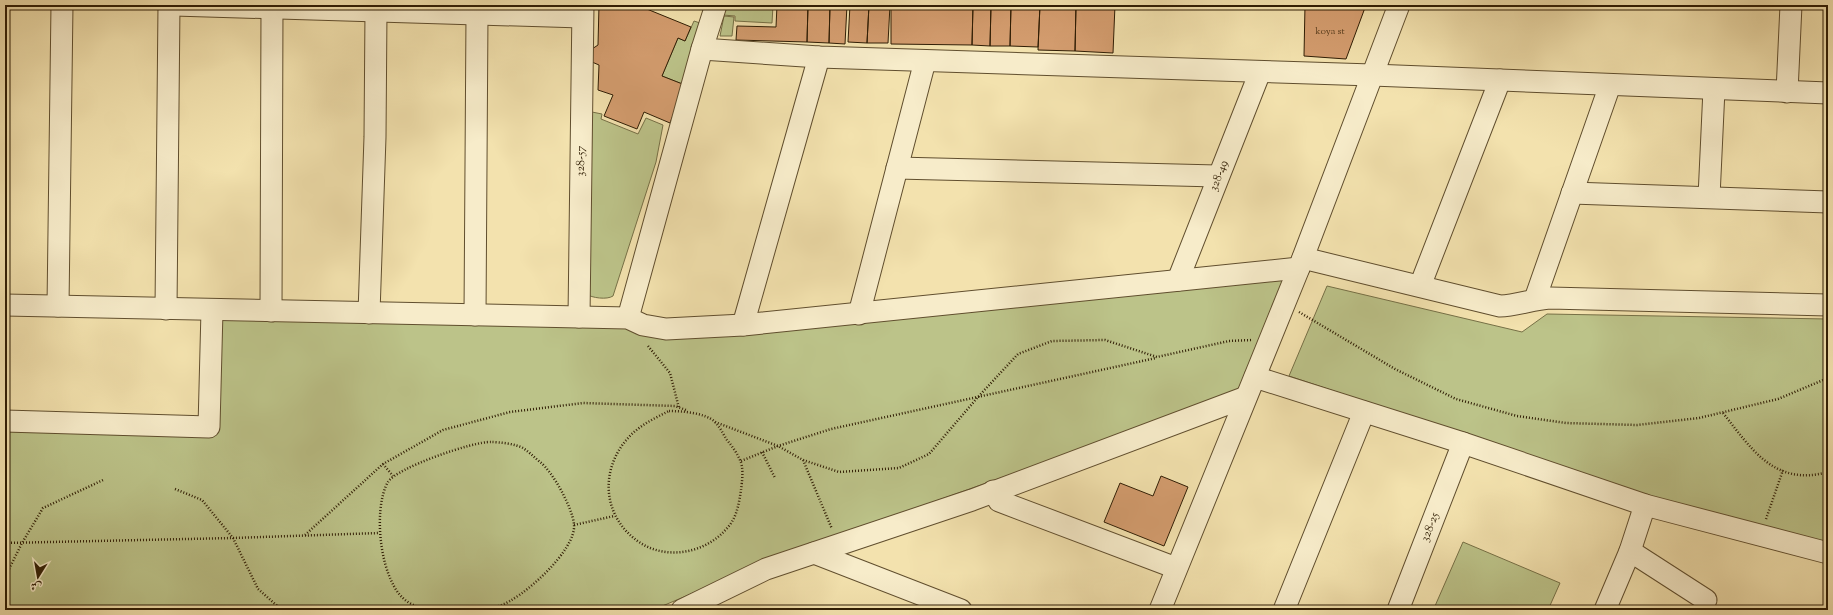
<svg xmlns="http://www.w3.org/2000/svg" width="1833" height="615" font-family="'Sorts Mill Goudy',Amiri,serif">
	<rect width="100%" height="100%" fill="#f3e2ae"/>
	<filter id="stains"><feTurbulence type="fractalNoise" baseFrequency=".005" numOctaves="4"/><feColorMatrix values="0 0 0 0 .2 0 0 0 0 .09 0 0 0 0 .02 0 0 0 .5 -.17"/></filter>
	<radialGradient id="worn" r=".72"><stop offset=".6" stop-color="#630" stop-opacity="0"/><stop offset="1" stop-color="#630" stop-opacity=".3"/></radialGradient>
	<path fill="#bcc389" stroke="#767046" d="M 725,5 L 773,5 L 772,23 L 735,21 L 735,16 L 723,15 Z
		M 724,16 L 734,17 L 732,36 L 720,36 Z
		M 694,21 L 703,24 L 685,85 L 662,76 L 678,38 L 685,41 Z
		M 592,112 L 602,114 L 601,119 L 638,134 L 646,118 L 663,125 L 656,162 L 613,296 C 607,300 592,298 586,294 Z
		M 1289,277 L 1243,392 L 778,557 L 653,610 L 5,610 L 5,420 L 214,424 L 219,313 L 613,323 L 645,331 Z
		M 1327,286 L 1522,332 L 1547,314 L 1828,319 L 1828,546 L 1703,512 L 1609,483 L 1289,376 Z
		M 1463,542 L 1560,583 L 1548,610 L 1445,610 L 1435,606 Z"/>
	<path fill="#d39c6e" stroke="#2f1d04" d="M 599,5 L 637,5 L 691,27 L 685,41 L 678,38 L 662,76 L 685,85 L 670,123 L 644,112 L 637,129 L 604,116 L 613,95 L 598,90 L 599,65 L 592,62 L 592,49 L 598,45 Z
		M 777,5 L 808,5 L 807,42 L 736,40 L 737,26 L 776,27 Z
		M 808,5 L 830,5 L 829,43 L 807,42 Z
		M 830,5 L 847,5 L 845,44 L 829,43 Z
		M 850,5 L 869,5 L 867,43 L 848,42 Z
		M 869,5 L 890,5 L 888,43 L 867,43 Z
		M 891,5 L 973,5 L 972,45 L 891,44 Z
		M 973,5 L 991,5 L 990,46 L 972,45 Z
		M 991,5 L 1011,5 L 1010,46 L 990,46 Z
		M 1011,5 L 1040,5 L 1038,47 L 1010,46 Z
		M 1040,5 L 1076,5 L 1075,51 L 1038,50 Z
		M 1076,5 L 1115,5 L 1113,53 L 1075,51 Z
		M 1305,5 L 1366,5 L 1346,59 L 1304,56 Z
		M 1161,476 L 1188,487 L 1164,546 L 1104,522 L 1120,483 L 1153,496 Z"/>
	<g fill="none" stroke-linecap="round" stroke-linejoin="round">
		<g stroke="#604e2e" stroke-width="23">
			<g id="minor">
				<path d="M 174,5 L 582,17"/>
				<path d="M 702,49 L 819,57 L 1372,75 L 1828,93"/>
				<path d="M 1787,92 L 1791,5"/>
				<path d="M 897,168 L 1217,176"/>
				<path d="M 1572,193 L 1828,202"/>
				<path d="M 1709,197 L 1714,89"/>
				<path d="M 1303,258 L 1500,306 C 1517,306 1532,299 1550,298 L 1828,305"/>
				<path id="s1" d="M 1178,280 L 1260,72"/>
				<path d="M 1420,286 L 1500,80"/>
				<path d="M 1535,299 L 1610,85"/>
				<path d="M 5,305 L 628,318 L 643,325 L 666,329 L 743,325 L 1299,268"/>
				<path d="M 58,306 L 62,5"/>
				<path d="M 166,309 L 169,5"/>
				<path d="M 271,311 L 272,7"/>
				<path d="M 369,313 L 375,137 L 376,11"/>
				<path d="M 859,314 L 925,61"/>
				<path d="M 475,315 L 477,14"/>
				<path id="s2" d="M 579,317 L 583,5"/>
				<path d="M 628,318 L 702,49 L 716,5"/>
				<path d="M 743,325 L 819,57"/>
				<path d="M 1255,377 L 1463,443 L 1645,505 L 1828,553"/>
				<path d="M 5,421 L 209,427 L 212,310"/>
				<path d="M 993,491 L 999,501 L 1176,568"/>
				<path d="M 1630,551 L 1706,600"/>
				<path d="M 814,553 L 961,610"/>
				<path d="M 682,610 L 766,569 L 972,500 L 1246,397"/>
				<path d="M 1160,610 L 1299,268 L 1399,5"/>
				<path d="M 1284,610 L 1364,412"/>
				<path id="s3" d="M 1398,610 L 1463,443"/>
				<path d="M 1605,610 L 1630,551 L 1645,505"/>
			</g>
		</g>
		<path stroke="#2f1d04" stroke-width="2.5" stroke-dasharray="1 2" stroke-linecap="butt" d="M 1299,312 L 1395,369 L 1456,399 L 1517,416 L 1566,423 L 1637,425 L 1699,418 L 1778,399 L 1828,378
			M 648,346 L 670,373 L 679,408
			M 669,411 C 682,411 706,413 715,422 C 720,427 723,434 727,440 C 732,446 737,453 740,460 C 744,468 742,482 741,490 C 739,503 737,517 728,527 C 707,553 667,561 639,542 C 602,517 599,469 629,437 C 640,425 655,418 669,411 Z
			M 1723,413 C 1751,448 1774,487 1828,472
			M 715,422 L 778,446 L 803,460 L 832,529
			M 762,452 L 775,478
			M 803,460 L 839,472 L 899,468 L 929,454 L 978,397 L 1018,354 L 1052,341 L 1105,340 L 1157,357 L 1229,341 L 1253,340
			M 741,461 L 778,446 L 831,429 L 1156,358
			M 383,464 L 393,476
			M 175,489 L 202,500 L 233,538 L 258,589 L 282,610
			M 1766,519 L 1783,470
			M 574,525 L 614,516
			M 305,535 L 383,464 L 443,430 L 510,412 L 583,403 L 675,406 L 686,410
			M 5,543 L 233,538 L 379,533
			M 5,577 L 22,543 L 43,508 L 103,480
			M 437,610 C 427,609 417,608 408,602 C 380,585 372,509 388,482 C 396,468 474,441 491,442 C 499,442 516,444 523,448 C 529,452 534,457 540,462 C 553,472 572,507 574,524 C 577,550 522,599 499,606 C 491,609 480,610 472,610"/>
		<use href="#minor" stroke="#f7ecca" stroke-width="21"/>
	</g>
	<g text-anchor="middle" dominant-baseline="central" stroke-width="4" stroke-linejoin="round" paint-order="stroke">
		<g font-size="10" fill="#583d1e">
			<text x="1330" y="31">koya st</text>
		</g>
		<g font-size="12" fill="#2f1d04" stroke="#f7ecca">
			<text stroke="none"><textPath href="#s2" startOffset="156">328-57</textPath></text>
			<text stroke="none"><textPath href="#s1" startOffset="112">328-49</textPath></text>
			<text stroke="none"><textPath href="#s3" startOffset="89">328-25</textPath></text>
		</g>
	</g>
	<rect width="1833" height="615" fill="none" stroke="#f3e2ae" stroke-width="20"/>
	<rect x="6" y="6" width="1821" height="603" fill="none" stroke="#2f1d04" stroke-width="2"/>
	<rect x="10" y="10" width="1813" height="595" fill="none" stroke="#2f1d04"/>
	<g transform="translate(38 577) rotate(191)" stroke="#f7ecca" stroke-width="3" paint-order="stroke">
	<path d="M0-3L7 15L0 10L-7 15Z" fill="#2f1d04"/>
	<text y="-6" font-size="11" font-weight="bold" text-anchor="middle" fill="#2f1d04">ش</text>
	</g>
	<rect width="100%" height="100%" filter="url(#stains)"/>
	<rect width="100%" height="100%" fill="url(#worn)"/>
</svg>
